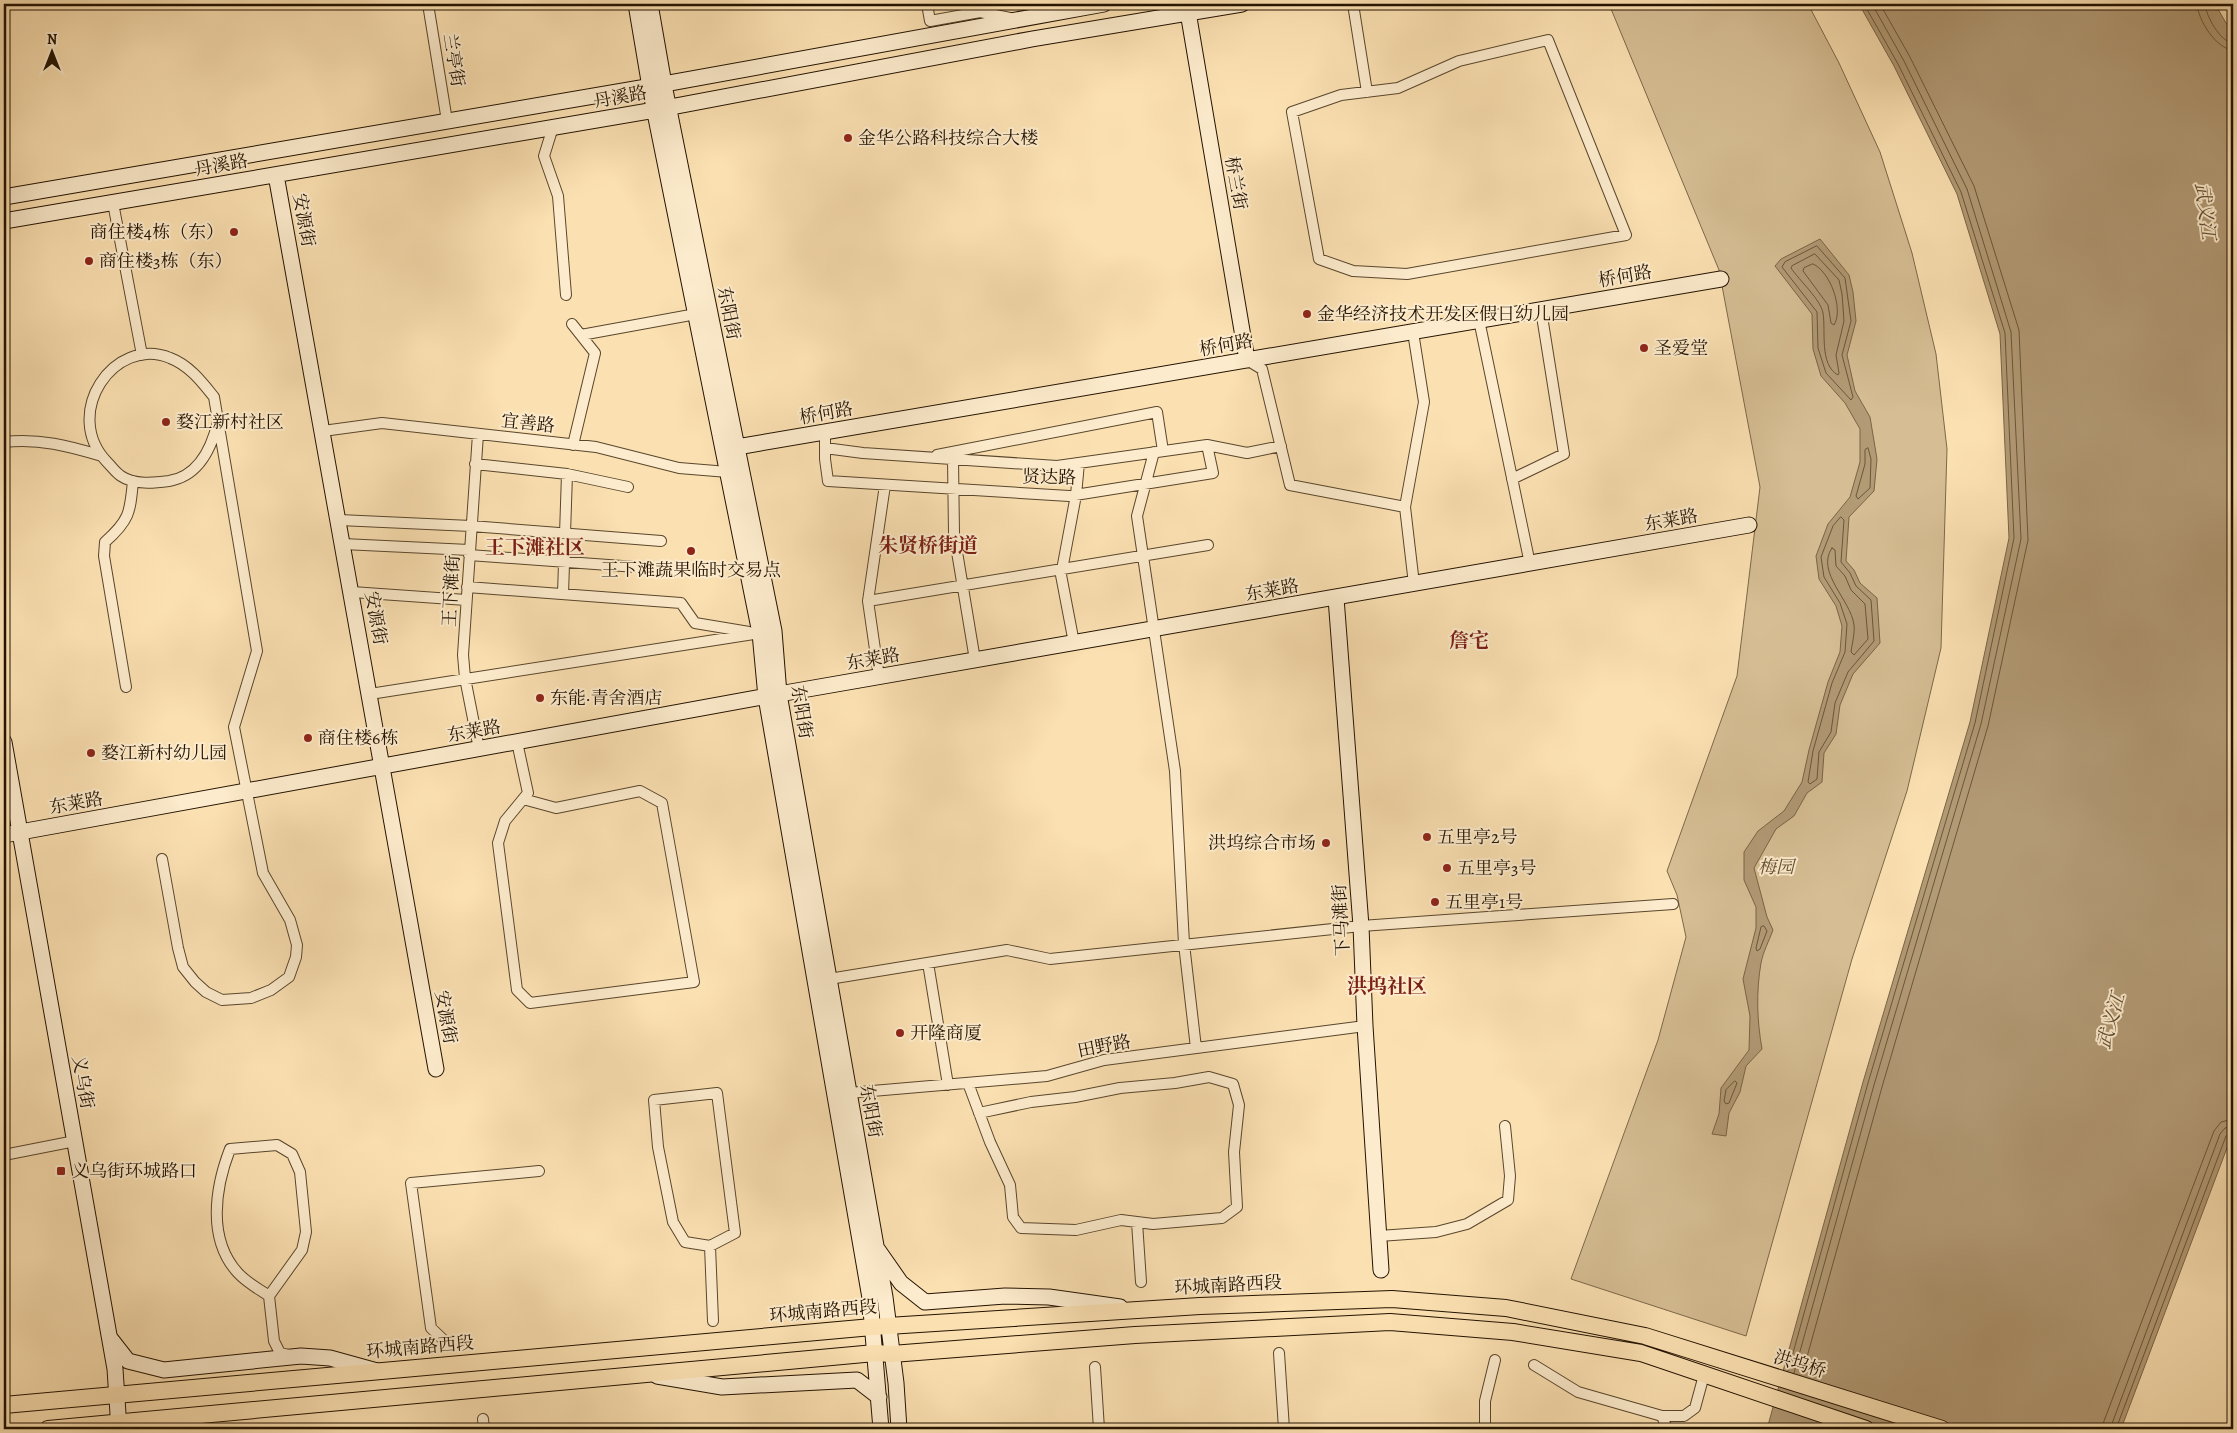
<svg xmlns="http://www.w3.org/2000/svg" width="2237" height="1433" font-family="Alegreya,'Noto Serif SC',serif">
	<rect width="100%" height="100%" fill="#fbe0b1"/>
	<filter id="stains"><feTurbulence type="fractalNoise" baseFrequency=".004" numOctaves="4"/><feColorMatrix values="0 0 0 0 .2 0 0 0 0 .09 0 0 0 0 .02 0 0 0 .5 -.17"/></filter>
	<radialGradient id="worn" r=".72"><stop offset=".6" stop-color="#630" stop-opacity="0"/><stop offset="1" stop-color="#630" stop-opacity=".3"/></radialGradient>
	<path fill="#d6bd93" stroke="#7c684a" d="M 1609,4 L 1808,4 L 1839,63 L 1880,152 L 1912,253 L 1936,354 L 1947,449 L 1941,648 L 1907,791 L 1852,959 L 1746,1336 L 1571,1279 L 1658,1040 L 1686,937 L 1677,895 L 1667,871 L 1737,676 L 1760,487 L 1719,270 Z"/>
	<path fill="#b29a75" stroke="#796446" d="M 1859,4 L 2215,4 L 2233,35 L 2233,1132 L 2121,1429 L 1767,1429 L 1863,1082 L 1970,722 L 2009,538 L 2000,334 L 1957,194 L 1894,66 Z
		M 1820,239 L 1849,275 L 1853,292 L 1856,321 L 1847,355 L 1855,391 L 1870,417 L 1877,459 L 1874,491 L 1849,517 L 1846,561 L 1854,570 L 1860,583 L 1877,598 L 1880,643 L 1853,674 L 1840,705 L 1836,734 L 1824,753 L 1822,782 L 1807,793 L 1794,816 L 1776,829 L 1754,868 L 1767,917 L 1773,930 C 1769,941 1763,952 1761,963 C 1756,992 1757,1021 1762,1049 L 1746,1066 L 1740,1092 L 1729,1113 L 1726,1136 L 1712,1134 L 1719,1114 L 1721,1088 L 1749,1050 L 1750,1016 L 1743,979 L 1756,928 L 1756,907 L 1744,880 L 1744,852 L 1758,831 L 1784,811 L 1802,782 L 1809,750 L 1828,682 L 1840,652 L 1842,626 L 1836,606 L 1819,579 L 1816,556 L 1828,524 L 1850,497 L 1860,462 L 1860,429 L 1845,403 L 1821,376 L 1813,349 L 1812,314 L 1775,266 L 1781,259 Z"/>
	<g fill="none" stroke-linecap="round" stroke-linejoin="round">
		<path stroke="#6a563a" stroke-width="1" d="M 2197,4 C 2198,20 2216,49 2233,50
			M 2205,4 C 2206,16 2220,42 2233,43
			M 1817,246 L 1845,278 L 1851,321 L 1842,355 L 1853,397 L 1851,400 L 1826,373 L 1818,348 L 1817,312 L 1782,267 L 1785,262 Z
			M 1815,254 L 1839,280 L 1842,294 L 1844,321 L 1836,355 L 1839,373 L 1838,375 C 1819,365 1826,330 1823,313 C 1821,300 1799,280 1791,268 L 1792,266 Z
			M 1813,264 C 1830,271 1844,309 1834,325 L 1831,323 L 1828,305 L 1803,271 L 1804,268 Z
			M 1868,448 L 1871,459 L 1870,488 L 1858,499 L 1856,496 L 1865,464 L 1865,450 Z
			M 1841,517 L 1844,520 L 1841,562 L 1850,573 L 1856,586 L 1871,600 L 1874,641 L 1848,672 L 1835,703 L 1831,732 L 1819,752 L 1817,779 L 1810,784 L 1808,782 L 1813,751 L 1832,683 L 1845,652 L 1847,624 L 1840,603 L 1824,577 L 1821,557 L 1833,526 Z
			M 1832,548 L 1835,550 L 1836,566 L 1845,576 L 1851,590 L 1865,604 L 1868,639 L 1854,655 L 1851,652 C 1852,644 1855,633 1854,625 C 1851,600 1815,572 1832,548 Z
			M 1764,926 L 1767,931 L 1760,949 L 1757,951 L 1756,948 L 1761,927 Z
			M 1735,1081 L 1737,1083 L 1729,1103 L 1726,1104 L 1724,1101 L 1726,1090 Z
			M 1788,1371 L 1868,1083 L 1975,723 L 2014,538 L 2005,333 L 1961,192 L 1898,64 L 1864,4
			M 1794,1373 L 1874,1085 L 1981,724 L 2021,539 L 2011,332 L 1967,189 L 1904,61 L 1872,4
			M 1802,1375 L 1882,1087 L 1988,726 L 2028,540 L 2019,330 L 1974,186 L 1910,57 L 1880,4
			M 2102,1429 L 2104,1421 L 2214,1131 L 2221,1122 L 2233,1119
			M 2110,1429 L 2220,1134 L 2225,1128 L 2233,1126
			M 2116,1429 L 2226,1136 L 2233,1133"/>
		<g stroke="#59462c" stroke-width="12">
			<path id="street" d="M 428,4 L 447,121
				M 771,4 L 782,4
				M 927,4 L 930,21 L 980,12 L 1010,18
				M 1353,4 L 1367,92
				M 1548,40 L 1626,235 L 1407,274 L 1353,271 L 1319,259 L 1292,112 L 1341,95 L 1398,88 L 1459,61 Z
				M 553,127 L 544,156 L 558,196 L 566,295
				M 113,203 L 142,355
				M 1479,320 L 1530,564
				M 572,324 L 595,353 L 573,445
				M 1413,332 L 1424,402 L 1405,507 L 1414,584
				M 581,335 L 696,314
				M 1247,360 L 1262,369 L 1290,485 L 1405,507
				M 323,431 L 382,423 L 596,447 L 679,468 L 728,472
				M 825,432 L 825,459 L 828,481 L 1069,496 L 1213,473 L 1207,445 L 1247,453 L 1281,446
				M 478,434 L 463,655 L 465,678 L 479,749
				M 4,442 C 39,438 69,446 102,456
				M 825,448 L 863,453 L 1057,466 L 1207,445
				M 1154,452 L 1137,516 L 1175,771 L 1184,944 L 1196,1048
				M 937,455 L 1157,412 L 1163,451
				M 953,459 L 954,534 L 975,660
				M 475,464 L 567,474 L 628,487
				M 1512,479 L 1564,454 L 1541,310
				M 339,520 L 471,526 L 661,541
				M 343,544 L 469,550
				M 469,555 L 664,569
				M 467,587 L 681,603 L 695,623 L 749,632
				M 352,592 L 466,600
				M 563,594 L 567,474
				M 868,601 L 1208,545
				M 1074,643 L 1061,575 L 1076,495 L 1079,463
				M 879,677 L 868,601 L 885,485
				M 126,687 L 104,556 L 105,542 C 130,520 130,512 133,481
				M 370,694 L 760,633
				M 517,742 L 528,793 L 505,821 L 498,843 L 517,990 L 530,1003 L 694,982 L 662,803 L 640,791 L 556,808 L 523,799
				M 162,859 L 178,948 L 183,967 L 195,982 L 206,992 L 222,1000 L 251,998 L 271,990 L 289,977 L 296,957 L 297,945 L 290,920 L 263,873 L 234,727 L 257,651 L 214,397 C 202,382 189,365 170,358 C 114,335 61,414 107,462 C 112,467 116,473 121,476 C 134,485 154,483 169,481 C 199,476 212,447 218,421
				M 928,963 L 948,1085
				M 829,979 L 1007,950 L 1050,959 L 1361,926 L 1673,904
				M 968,1083 L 990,1142 L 1010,1185 L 1013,1217 L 1021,1228 L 1076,1230 L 1121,1220 L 1153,1224 L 1222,1218 L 1237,1207 L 1234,1152 L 1239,1105 L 1233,1084 L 1209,1077 L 1175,1083 L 1120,1088 L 1075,1097 L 1031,1102 L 979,1113
				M 849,1093 L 1047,1076 L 1104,1060 L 1365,1026
				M 4,1155 L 75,1141
				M 1137,1222 L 1141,1282
				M 1379,1236 L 1436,1232 L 1467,1224 L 1508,1200 L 1510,1176 L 1505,1126
				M 710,1246 L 685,1242 L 673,1222 L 658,1147 L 654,1100 L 717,1093 L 735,1233 L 710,1246 L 713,1321
				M 269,1296 C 259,1289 247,1283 238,1273 C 207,1239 215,1188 230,1149 L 277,1145 L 292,1154 L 300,1172 L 306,1232 L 302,1250 L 269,1296 L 274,1341 L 280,1353 L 289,1355
				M 449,1345 L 431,1328 L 411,1183 L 539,1171
				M 1279,1353 L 1284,1429
				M 1534,1365 L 1578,1392 L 1662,1416 L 1684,1416 L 1695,1408 L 1704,1375
				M 1095,1367 L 1099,1429
				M 1662,1416 L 1667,1429
				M 483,1419 L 484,1429
				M 1485,1429 L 1485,1401 L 1495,1360"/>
		</g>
		<g stroke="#231200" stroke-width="17">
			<path id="secondary" d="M 636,4 L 651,93 L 760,633 L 766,697 L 870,1298 L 881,1429
				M 650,4 L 665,90 L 774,631 L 779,694 L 885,1297 L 896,1383 L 899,1429
				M 1188,12 L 1247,360
				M 276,175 L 436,1069
				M 4,197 L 664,84 L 1104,4
				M 4,221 L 655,110 L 1032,39 L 1242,4
				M 737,447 L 1721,279
				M 1336,598 L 1361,926 L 1365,1026 L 1381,1270
				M 4,742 L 115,1369 L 119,1429
				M 4,835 L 779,694 L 1749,525
				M 878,1250 L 901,1283 L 925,1302 L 1005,1296 L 1049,1297 L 1120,1307
				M 110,1338 L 128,1361 L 164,1370 L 301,1356 L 330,1358 L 377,1371
				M 657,1376 L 722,1387 L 857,1380 L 879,1397"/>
		</g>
		<g stroke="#231200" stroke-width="18">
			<path id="primary" d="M 4,1405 L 872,1327 L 1200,1306 L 1392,1299 L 1506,1308 L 1645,1336 L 1942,1429
				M 48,1429 L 875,1353 L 892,1354 L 1135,1335 L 1390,1322 L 1513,1332 L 1641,1353 L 1866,1429"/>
		</g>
		<use href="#street" stroke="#fcebcc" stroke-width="10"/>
		<use href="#secondary" stroke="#fcebcc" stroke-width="15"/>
		<use href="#primary" stroke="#fbe0b1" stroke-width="16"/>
	</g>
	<g fill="#8f2418" stroke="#fcebcc" stroke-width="2">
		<circle cx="848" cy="138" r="5"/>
		<circle cx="234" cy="232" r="5"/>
		<circle cx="89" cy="261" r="5"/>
		<circle cx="1307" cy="314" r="5"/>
		<circle cx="1644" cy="348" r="5"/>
		<circle cx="166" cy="422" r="5"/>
		<circle cx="691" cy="551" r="5"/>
		<circle cx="540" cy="698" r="5"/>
		<circle cx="308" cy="738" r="5"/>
		<circle cx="91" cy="753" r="5"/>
		<circle cx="1427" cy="837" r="5"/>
		<circle cx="1326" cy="843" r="5"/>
		<circle cx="1447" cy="868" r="5"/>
		<circle cx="1435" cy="902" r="5"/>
		<circle cx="900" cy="1033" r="5"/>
		<rect x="56" y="1166" width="10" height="10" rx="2.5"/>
	</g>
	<g text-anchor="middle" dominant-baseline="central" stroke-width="4" stroke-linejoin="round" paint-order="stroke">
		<g font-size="18" fill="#231200" stroke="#fcebcc">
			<text transform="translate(454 60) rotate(81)">兰亭街</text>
			<text transform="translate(620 97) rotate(-10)">丹溪路</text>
			<text transform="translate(221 165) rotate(-10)">丹溪路</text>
			<text transform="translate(1236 183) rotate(80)">桥兰街</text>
			<text transform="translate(304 220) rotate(80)">安源街</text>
			<text transform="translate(1625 276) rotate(-10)">桥何路</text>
			<text transform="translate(729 313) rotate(79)">东阳街</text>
			<text transform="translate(1226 345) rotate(-10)">桥何路</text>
			<text transform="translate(826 413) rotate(-10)">桥何路</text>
			<text transform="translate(528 423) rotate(6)">宜善路</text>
			<text transform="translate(1049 477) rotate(1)">贤达路</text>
			<text transform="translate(1671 520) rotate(-10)">东莱路</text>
			<text transform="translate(1272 590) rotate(-10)">东莱路</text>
			<text transform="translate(451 591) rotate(-87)">王下滩街</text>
			<text transform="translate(376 618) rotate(80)">安源街</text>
			<text transform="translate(873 659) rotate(-10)">东莱路</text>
			<text transform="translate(802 712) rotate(81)">东阳街</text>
			<text transform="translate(474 731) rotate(-10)">东莱路</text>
			<text transform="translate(76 803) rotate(-10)">东莱路</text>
			<text transform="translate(1341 920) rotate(-93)">下马滩街</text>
			<text transform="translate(446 1017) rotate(80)">安源街</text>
			<text transform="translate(1104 1046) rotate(-11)">田野路</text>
			<text transform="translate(83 1082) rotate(80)">义乌街</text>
			<text transform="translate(871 1111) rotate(80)">东阳街</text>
			<text transform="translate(1228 1285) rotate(-3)">环城南路西段</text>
			<text transform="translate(823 1311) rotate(-5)">环城南路西段</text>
			<text transform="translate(420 1347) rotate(-5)">环城南路西段</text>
			<text transform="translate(1800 1364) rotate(17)">洪坞桥</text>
		</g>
		<g font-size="18" fill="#231200" stroke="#fcebcc" text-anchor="start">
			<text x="858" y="138">金华公路科技综合大楼</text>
			<text x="224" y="232" text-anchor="end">商住楼4栋（东）</text>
			<text x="99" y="261">商住楼3栋（东）</text>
			<text x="1317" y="314">金华经济技术开发区假日幼儿园</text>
			<text x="1654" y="348">圣爱堂</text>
			<text x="176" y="422">婺江新村社区</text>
			<text x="691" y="570" text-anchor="middle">王下滩蔬果临时交易点</text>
			<text x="550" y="698">东能·青舍酒店</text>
			<text x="318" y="738">商住楼6栋</text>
			<text x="101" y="753">婺江新村幼儿园</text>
			<text x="1437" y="837">五里亭2号</text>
			<text x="1316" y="843" text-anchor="end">洪坞综合市场</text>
			<text x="1457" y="868">五里亭3号</text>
			<text x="1445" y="902">五里亭1号</text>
			<text x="910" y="1033">开隆商厦</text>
			<text x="71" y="1171">义乌街环城路口</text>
		</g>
		<g font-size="18" font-style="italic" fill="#624e33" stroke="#fcebcc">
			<text x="1776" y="867">梅园</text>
		</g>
		<g font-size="19" font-style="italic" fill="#634f35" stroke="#fcebcc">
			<text transform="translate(2205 211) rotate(83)">武义江</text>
			<text transform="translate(2111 1021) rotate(-74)">武义江</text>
		</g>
		<g font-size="20" font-weight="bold" fill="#7a1f14" stroke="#fcebcc">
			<text x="928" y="545">朱贤桥街道</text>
			<text x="535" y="547">王下滩社区</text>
			<text x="1469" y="640">詹宅</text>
			<text x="1387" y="986">洪坞社区</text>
		</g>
	</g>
	<rect width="2237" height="1433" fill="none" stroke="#fbe0b1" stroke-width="20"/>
	<rect x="5" y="5" width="2227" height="1423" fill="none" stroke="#231200" stroke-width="2.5"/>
	<rect x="10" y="10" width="2217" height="1413" fill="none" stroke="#231200"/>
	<g transform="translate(52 52)" stroke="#fcebcc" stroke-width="4" paint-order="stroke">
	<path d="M0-4L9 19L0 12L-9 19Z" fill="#231200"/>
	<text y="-8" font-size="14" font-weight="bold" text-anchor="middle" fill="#231200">N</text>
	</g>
	<rect width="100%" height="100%" filter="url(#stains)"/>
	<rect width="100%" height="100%" fill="url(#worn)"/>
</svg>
